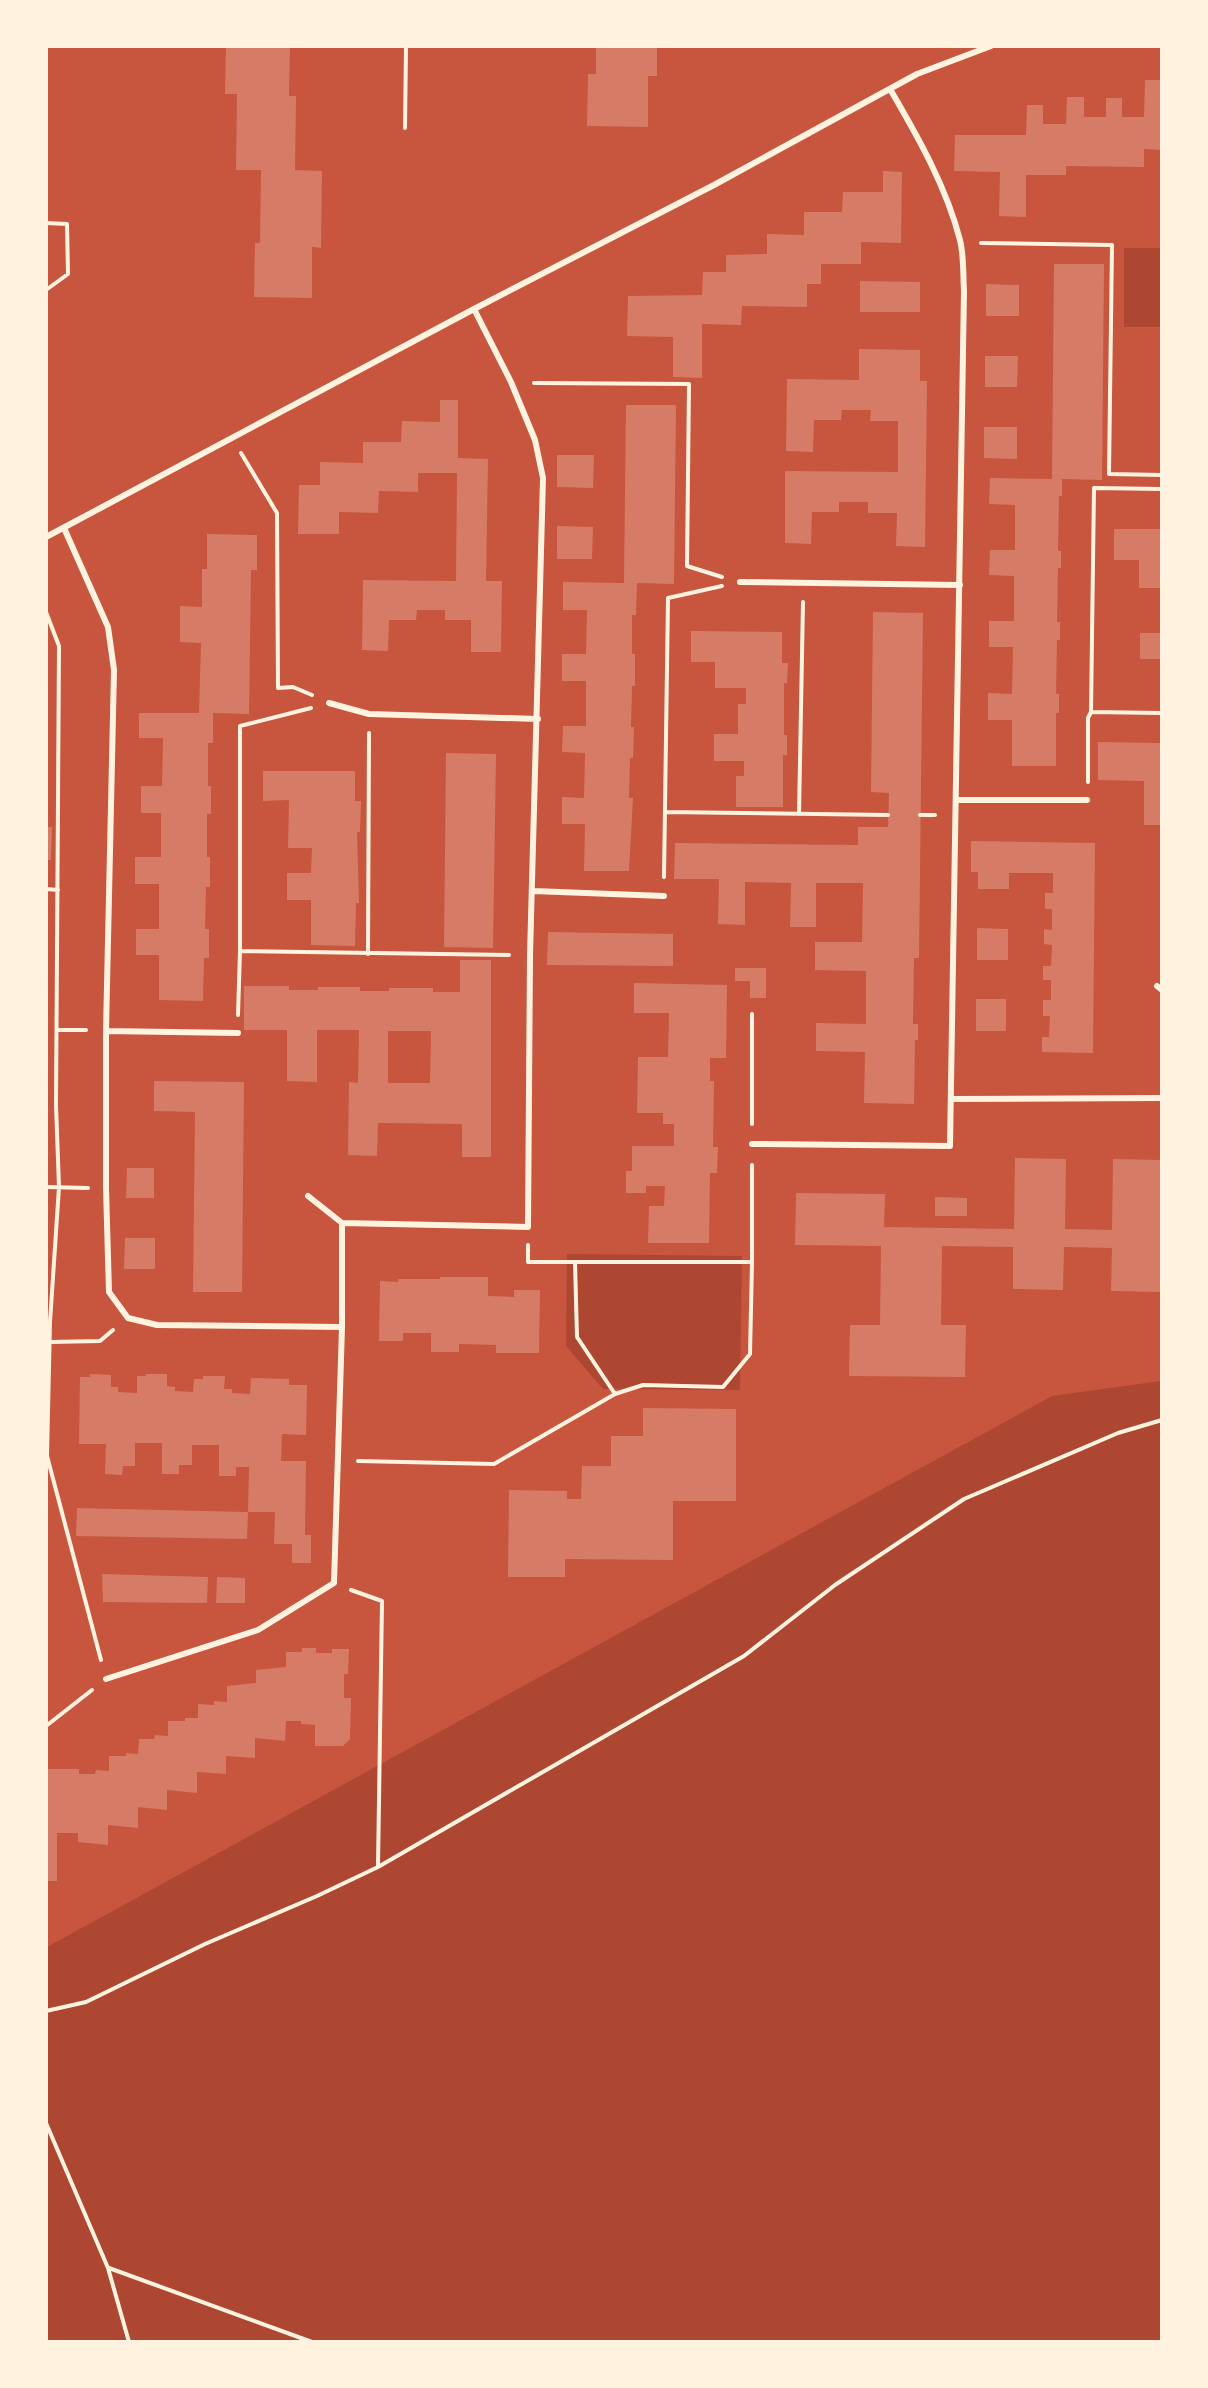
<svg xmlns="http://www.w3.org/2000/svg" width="1208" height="2388" font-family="Barlow,sans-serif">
	<rect width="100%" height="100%" fill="#c8553d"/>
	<path fill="#ae4732" d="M 1124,248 L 1161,248 L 1161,327 L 1124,327 Z
		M 567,1254 L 742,1256 L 740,1390 L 603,1389 L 566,1346 Z
		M 1161,1381 L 1161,2341 L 47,2342 L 47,1947 L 1052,1396 Z"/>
	<path fill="#d67c66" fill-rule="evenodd" d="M 226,46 L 290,46 L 289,96 L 296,96 L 295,170 L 322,171 L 321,248 L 312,247 L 312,298 L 254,297 L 255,243 L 260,243 L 261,170 L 236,170 L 237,94 L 225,94 Z
		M 596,46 L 657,46 L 657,76 L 648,76 L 648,127 L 587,126 L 588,74 L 596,74 Z
		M 1145,80 L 1161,80 L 1162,150 L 1144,149 L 1144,167 L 1066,166 L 1066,175 L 1026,175 L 1026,217 L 999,216 L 1000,172 L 954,171 L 955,135 L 1026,135 L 1027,105 L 1043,105 L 1043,124 L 1066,124 L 1067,97 L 1084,97 L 1084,117 L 1106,117 L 1106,98 L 1122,98 L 1122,117 L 1144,117 Z
		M 883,171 L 902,172 L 901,243 L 861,242 L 861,264 L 821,264 L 821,284 L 807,284 L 807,307 L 742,306 L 741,325 L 702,324 L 702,378 L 673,377 L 673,337 L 627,336 L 628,296 L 702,295 L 703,272 L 726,272 L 726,255 L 767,254 L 767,234 L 804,235 L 804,212 L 842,212 L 843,192 L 883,192 Z
		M 1054,264 L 1104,264 L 1102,480 L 1062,479 L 1062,496 L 1059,496 L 1058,551 L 1061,551 L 1061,568 L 1058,568 L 1057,622 L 1060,622 L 1060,640 L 1057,640 L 1056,694 L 1059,694 L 1059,713 L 1056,713 L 1056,766 L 1012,766 L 1012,720 L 988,720 L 988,693 L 1012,694 L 1013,647 L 989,647 L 989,621 L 1014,621 L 1014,576 L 989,575 L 990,550 L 1015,550 L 1015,505 L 989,504 L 990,478 L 1052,479 Z
		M 860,281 L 920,282 L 920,312 L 860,312 Z
		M 986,284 L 1019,285 L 1019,316 L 986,316 Z
		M 859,349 L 920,350 L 920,381 L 927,381 L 925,547 L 896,546 L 897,513 L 868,513 L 868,502 L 839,502 L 839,512 L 812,512 L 811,544 L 785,543 L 785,471 L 898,472 L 898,421 L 870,421 L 871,410 L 842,410 L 841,420 L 814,420 L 813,452 L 786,451 L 787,379 L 859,380 Z
		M 985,356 L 1018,356 L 1017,387 L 985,387 Z
		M 440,400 L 458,400 L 458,458 L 488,459 L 486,581 L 502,581 L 501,652 L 471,652 L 471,620 L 445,620 L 445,610 L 417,610 L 416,620 L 389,620 L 388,651 L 362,650 L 363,580 L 456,581 L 457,473 L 418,473 L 418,492 L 379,491 L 378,513 L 339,512 L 339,534 L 298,534 L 299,485 L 320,485 L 320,462 L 363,463 L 363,442 L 401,442 L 402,421 L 440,422 Z
		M 626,405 L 676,405 L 674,584 L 637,583 L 636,615 L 632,615 L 632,654 L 635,654 L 635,686 L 632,686 L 631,727 L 634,727 L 633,758 L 630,758 L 629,798 L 633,798 L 629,871 L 584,871 L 585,824 L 562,824 L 562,797 L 584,798 L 585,753 L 562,752 L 563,726 L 586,726 L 586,681 L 562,681 L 562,654 L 586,654 L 587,610 L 563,610 L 563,582 L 624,583 Z
		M 984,427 L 1017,427 L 1017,459 L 984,458 Z
		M 557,455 L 594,455 L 593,488 L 557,487 Z
		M 557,526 L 593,527 L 592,559 L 557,559 Z
		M 1114,529 L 1162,529 L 1162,588 L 1139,588 L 1139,560 L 1114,560 Z
		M 207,534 L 257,535 L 257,570 L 251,570 L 249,714 L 213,713 L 213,743 L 208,743 L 208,786 L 211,786 L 211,814 L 207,814 L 207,857 L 210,857 L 210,887 L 206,887 L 205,929 L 209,929 L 209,958 L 204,958 L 203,1001 L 159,1000 L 159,955 L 136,955 L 136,929 L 159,929 L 159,884 L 135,884 L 135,857 L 161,857 L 161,813 L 141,813 L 141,786 L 162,786 L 163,738 L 139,738 L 139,713 L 199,713 L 201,643 L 180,642 L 180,606 L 202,607 L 202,569 L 207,569 Z
		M 873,612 L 923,613 L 919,958 L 914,958 L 913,1024 L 918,1024 L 918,1040 L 915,1040 L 914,1104 L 864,1103 L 865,1052 L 816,1051 L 816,1023 L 866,1024 L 866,971 L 815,970 L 815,942 L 862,942 L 863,883 L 816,883 L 816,927 L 790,927 L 791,883 L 745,882 L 745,925 L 718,924 L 719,879 L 674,879 L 675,843 L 858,845 L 858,827 L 888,827 L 889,793 L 871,792 Z
		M 691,631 L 782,632 L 782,663 L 788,663 L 787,683 L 784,683 L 784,735 L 787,735 L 787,755 L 783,755 L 783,807 L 736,807 L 736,776 L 744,776 L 744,761 L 714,761 L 714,734 L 738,734 L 738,704 L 746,704 L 746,688 L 715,688 L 715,662 L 691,662 Z
		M 1140,633 L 1162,633 L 1162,659 L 1140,659 Z
		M 1098,742 L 1162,743 L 1162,825 L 1144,825 L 1144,781 L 1098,780 Z
		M 446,753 L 496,754 L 493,948 L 444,947 Z
		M 263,771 L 355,771 L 355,801 L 361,801 L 360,832 L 357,832 L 359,903 L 356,903 L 355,946 L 311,945 L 311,900 L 287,900 L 287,873 L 311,873 L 312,848 L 288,848 L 289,800 L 263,801 Z
		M 46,827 L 52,827 L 51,860 L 46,860 Z
		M 971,841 L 1095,843 L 1093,1053 L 1042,1052 L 1042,1037 L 1049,1037 L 1050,1016 L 1043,1016 L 1043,1000 L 1051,1000 L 1051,980 L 1043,980 L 1043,966 L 1051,966 L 1052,945 L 1044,944 L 1044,929 L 1052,930 L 1052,909 L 1045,909 L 1045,893 L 1053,893 L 1053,873 L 1009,873 L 1009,889 L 978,889 L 978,872 L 971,872 Z
		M 977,928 L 1008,929 L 1008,960 L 977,960 Z
		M 548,932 L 673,934 L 673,966 L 547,965 Z
		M 460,960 L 491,960 L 491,1157 L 462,1157 L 462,1124 L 378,1123 L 377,1156 L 348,1155 L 349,1082 L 358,1083 L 359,1030 L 317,1030 L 317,1082 L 287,1081 L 287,1030 L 244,1030 L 244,986 L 289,986 L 289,990 L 318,990 L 318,987 L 360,987 L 360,991 L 389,991 L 389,988 L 433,988 L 433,992 L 460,992 ZM 388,1031 L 431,1031 L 430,1083 L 388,1083 Z
		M 735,968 L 766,968 L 766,998 L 750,998 L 750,981 L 735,981 Z
		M 634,983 L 727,985 L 726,1058 L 710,1058 L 710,1081 L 714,1081 L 713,1147 L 718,1147 L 717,1173 L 710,1173 L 709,1243 L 648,1243 L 649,1206 L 664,1206 L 665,1186 L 646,1186 L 646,1193 L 626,1193 L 626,1171 L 632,1171 L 632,1146 L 674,1146 L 674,1124 L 663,1124 L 663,1113 L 637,1113 L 638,1057 L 668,1057 L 669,1013 L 634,1013 Z
		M 976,999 L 1006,999 L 1006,1031 L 976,1031 Z
		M 154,1081 L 244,1082 L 242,1292 L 193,1292 L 195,1112 L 154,1111 Z
		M 1015,1158 L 1066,1159 L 1065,1229 L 1112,1230 L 1113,1159 L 1162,1160 L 1162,1292 L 1111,1291 L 1112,1248 L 1064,1247 L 1063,1290 L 1013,1289 L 1013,1247 L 942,1246 L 941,1325 L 966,1325 L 965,1377 L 849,1376 L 850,1325 L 880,1325 L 881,1246 L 795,1245 L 796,1193 L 885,1194 L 884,1227 L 1014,1229 Z
		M 127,1168 L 154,1168 L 154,1198 L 126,1198 Z
		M 935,1197 L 967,1198 L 967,1216 L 935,1216 Z
		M 125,1238 L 155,1238 L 155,1269 L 124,1269 Z
		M 440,1277 L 488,1277 L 488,1296 L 514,1297 L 514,1290 L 540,1290 L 539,1353 L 496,1353 L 496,1345 L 459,1344 L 459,1352 L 431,1352 L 431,1333 L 403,1333 L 403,1341 L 379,1341 L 380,1281 L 398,1282 L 398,1279 L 440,1279 Z
		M 90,1374 L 111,1375 L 111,1387 L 118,1387 L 118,1392 L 137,1393 L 137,1376 L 146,1376 L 146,1374 L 167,1374 L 167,1386 L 175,1387 L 175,1391 L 193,1392 L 194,1379 L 203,1379 L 203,1376 L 225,1376 L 224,1389 L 232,1389 L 232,1393 L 250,1394 L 251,1378 L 289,1379 L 289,1385 L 307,1385 L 306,1435 L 282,1434 L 281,1461 L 306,1461 L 305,1535 L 311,1535 L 311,1563 L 292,1563 L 292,1544 L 274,1544 L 275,1512 L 248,1512 L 249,1467 L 236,1467 L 236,1476 L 219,1476 L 219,1445 L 192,1445 L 192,1465 L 179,1465 L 179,1474 L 162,1474 L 162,1443 L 135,1443 L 135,1466 L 123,1466 L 122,1475 L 105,1474 L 106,1444 L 79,1444 L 80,1377 L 90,1377 Z
		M 643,1408 L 736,1409 L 736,1501 L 673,1501 L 673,1560 L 565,1559 L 565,1577 L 508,1577 L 509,1490 L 567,1491 L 567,1499 L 581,1499 L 582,1466 L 611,1466 L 611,1436 L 643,1436 Z
		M 77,1508 L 248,1512 L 247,1539 L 76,1536 Z
		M 102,1574 L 208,1577 L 207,1603 L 103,1602 Z
		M 217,1577 L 245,1578 L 245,1603 L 216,1603 Z
		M 302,1648 L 316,1648 L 316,1653 L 332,1653 L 332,1649 L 349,1649 L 348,1674 L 344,1674 L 344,1698 L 351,1698 L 350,1739 L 343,1746 L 315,1746 L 315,1725 L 301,1724 L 301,1721 L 286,1721 L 285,1741 L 255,1738 L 255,1758 L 226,1756 L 226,1774 L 197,1772 L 197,1793 L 167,1790 L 167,1810 L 138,1807 L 138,1828 L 108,1825 L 108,1845 L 78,1842 L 78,1833 L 57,1833 L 57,1881 L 46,1881 L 46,1769 L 79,1769 L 79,1774 L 95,1774 L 96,1770 L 109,1771 L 109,1756 L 126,1756 L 126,1753 L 138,1754 L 139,1739 L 154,1739 L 155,1735 L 168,1736 L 168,1721 L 185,1721 L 185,1718 L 198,1718 L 198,1704 L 214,1705 L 214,1701 L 227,1702 L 227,1686 L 256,1683 L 256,1670 L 286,1667 L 286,1652 L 302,1652 Z"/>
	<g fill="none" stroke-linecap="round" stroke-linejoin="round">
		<path stroke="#fff3e0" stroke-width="4" d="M 405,128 L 406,46
			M 46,223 L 67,224 L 68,274 L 46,290
			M 981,243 L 1112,245 L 1109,474 L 1162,475
			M 534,383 L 689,384 L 687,566 L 722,577
			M 241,453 L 277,513 L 278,688 L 293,687 L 312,695
			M 46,612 L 59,646 L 56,1105 L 59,1187 L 50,1322 L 47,1456
			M 1091,712 L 1162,713
			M 1088,782 L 1088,718 L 1091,712 L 1094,488 L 1162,489
			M 665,812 L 888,815
			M 799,814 L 803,602
			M 920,815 L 935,815
			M 664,877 L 668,598 L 722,586
			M 46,889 L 58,890
			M 240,951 L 509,955
			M 368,954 L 369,733
			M 752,1014 L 752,1124
			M 238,1015 L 240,951 L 240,726 L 311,708
			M 57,1030 L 86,1030
			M 46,1187 L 88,1188
			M 528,1245 L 528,1262 L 752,1262 L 752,1165
			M 50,1342 L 100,1341 L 113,1330
			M 615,1394 L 643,1385 L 723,1387 L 750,1354 L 752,1262
			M 47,1456 L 101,1660
			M 358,1461 L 494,1464 L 615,1394 L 577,1337 L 575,1262
			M 351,1590 L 382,1601 L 378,1867
			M 46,1726 L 92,1690
			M 46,2011 L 86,2002 L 205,1944 L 317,1896 L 378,1867 L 744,1656 L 835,1585 L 964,1499 L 1118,1433 L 1162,1420
			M 46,2123 L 108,2268 L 129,2342
			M 109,2268 L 312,2342"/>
		<path stroke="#fff3e0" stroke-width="6" d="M 64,528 L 108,627 L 114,670 L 106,1031 L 106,1188 L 109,1292 L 128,1318 L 157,1325 L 342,1327 L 342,1223 L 528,1227 L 530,955 L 543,478 L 535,440 L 511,382 L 474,309
			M 46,537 L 474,309 L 714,185 L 917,74 L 991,46
			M 740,582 L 960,585
			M 329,703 L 369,714 L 538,719
			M 956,800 L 1087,800
			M 533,891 L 664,896
			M 1157,986 L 1162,990
			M 106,1031 L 238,1033
			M 951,1099 L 1162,1098
			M 752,1144 L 950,1146 L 964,291 C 963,275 964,256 960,240 C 946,186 918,137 890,89
			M 308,1196 L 342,1223
			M 106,1679 L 258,1630 L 334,1583 L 342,1327"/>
	</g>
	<rect width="1208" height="2388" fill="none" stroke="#fff3e0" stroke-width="96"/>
</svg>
